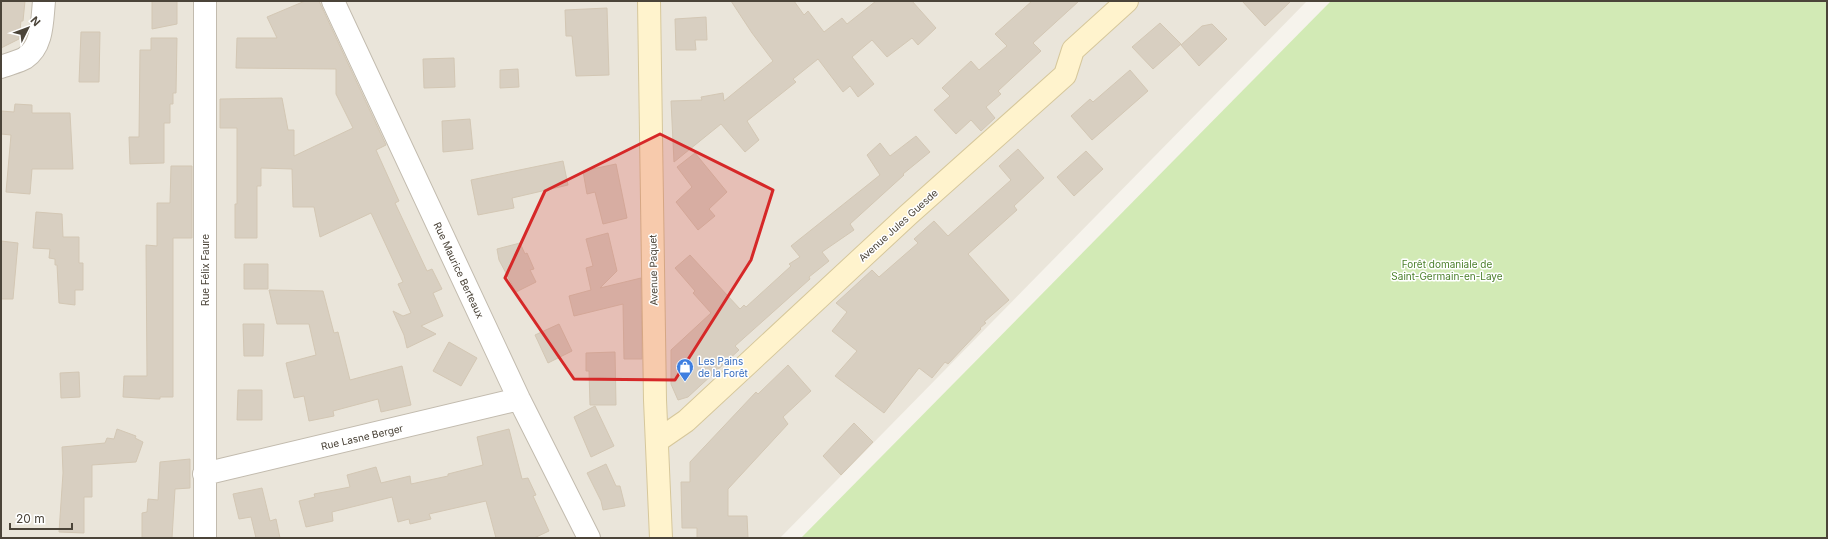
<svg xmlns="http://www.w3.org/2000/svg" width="1828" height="539" font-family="Inter,sans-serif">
	<rect width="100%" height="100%" fill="#f6f3ec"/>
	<path fill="#eae5da" d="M 1,1 L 1307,1 L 780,538 L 1,538 Z"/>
	<path fill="#d2eab5" d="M 1331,1 L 1827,1 L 1827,538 L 801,538 Z"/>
	<path fill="#d8cfc1" stroke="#d3c7b4" d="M 1,1 L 25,1 L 23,21 L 21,21 L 19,39 L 1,48 Z
		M 152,1 L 177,1 L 177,24 L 152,29 Z
		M 305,1 L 319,1 L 386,145 L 376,150 L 399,201 L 395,203 L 427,271 L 432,269 L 442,289 L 433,293 L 443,316 L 421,326 L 436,334 L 407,348 L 404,335 L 393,311 L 403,316 L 411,313 L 398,284 L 403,282 L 371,213 L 320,237 L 314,207 L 293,207 L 292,169 L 261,168 L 261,186 L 257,186 L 257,238 L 235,238 L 235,204 L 237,204 L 237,128 L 220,128 L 220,99 L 282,98 L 288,130 L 294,130 L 294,156 L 353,128 L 336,94 L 336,69 L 236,68 L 237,38 L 277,38 L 267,17 Z
		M 731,1 L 794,1 L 804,15 L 808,11 L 824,32 L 842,18 L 847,24 L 876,1 L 912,1 L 936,28 L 918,45 L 912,38 L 887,57 L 872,40 L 852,57 L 874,84 L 858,97 L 850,86 L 843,92 L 818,59 L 793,79 L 796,82 L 747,121 L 759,140 L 745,152 L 721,124 L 674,162 L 671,101 L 702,100 L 701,97 L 723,93 L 724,101 L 773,61 L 752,33 Z
		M 1032,1 L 1079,1 L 1033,43 L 1041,51 L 998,91 L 1001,94 L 986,107 L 995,118 L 981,131 L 971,120 L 956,134 L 934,110 L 950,96 L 942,88 L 971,61 L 979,70 L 1007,46 L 995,34 Z
		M 1242,1 L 1291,1 L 1265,26 Z
		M 607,8 L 609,75 L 576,76 L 572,36 L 566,36 L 565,10 Z
		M 706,17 L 707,40 L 695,40 L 696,50 L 676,50 L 675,19 Z
		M 1160,23 L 1181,44 L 1153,69 L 1132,47 Z
		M 1212,24 L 1227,39 L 1199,66 L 1181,45 L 1202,26 Z
		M 81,32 L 100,32 L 99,82 L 79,82 Z
		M 151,38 L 177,38 L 176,93 L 173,93 L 173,104 L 170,104 L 170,123 L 164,123 L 164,163 L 130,164 L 129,137 L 139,137 L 140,50 L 151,50 Z
		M 454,58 L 455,87 L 424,88 L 423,59 Z
		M 518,69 L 519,87 L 500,88 L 500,70 Z
		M 1130,70 L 1148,91 L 1092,140 L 1071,116 L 1090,99 L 1093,102 Z
		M 15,104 L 32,105 L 32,113 L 70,113 L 73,169 L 32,169 L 30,194 L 6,192 L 11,135 L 1,134 L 1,111 L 14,112 Z
		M 470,119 L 473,149 L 443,152 L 442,121 Z
		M 916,136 L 930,152 L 903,174 L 904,175 L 850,224 L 854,230 L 822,252 L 829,261 L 809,277 L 810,279 L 735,346 L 739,350 L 688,397 L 678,400 L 671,384 L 671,350 L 711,313 L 693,293 L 695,291 L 675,268 L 690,255 L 740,309 L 744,305 L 746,307 L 791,266 L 789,264 L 800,257 L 791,246 L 880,175 L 867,155 L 880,143 L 890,156 Z
		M 1018,149 L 1044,178 L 1014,206 L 1017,210 L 968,254 L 1009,300 L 984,322 L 986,323 L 980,328 L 981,329 L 948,364 L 945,362 L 932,378 L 919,368 L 884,413 L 835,376 L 857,351 L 832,331 L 847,312 L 836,303 L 872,270 L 879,277 L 918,243 L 914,239 L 934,221 L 948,236 L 1011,180 L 999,166 Z
		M 1086,151 L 1103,169 L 1074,196 L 1057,177 Z
		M 695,153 L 727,192 L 709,209 L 715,216 L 698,230 L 676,202 L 692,187 L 677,167 Z
		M 563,161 L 568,185 L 512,198 L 514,208 L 478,215 L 471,180 Z
		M 616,164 L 627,218 L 603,224 L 595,192 L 587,194 L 583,171 Z
		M 171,166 L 192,166 L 192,238 L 173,238 L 173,397 L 160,397 L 160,399 L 157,399 L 123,397 L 124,376 L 147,376 L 146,245 L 157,246 L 157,203 L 170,203 Z
		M 36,212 L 62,214 L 63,237 L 79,237 L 79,263 L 83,263 L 83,290 L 75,290 L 75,305 L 59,303 L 57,265 L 55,265 L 55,259 L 49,258 L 50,249 L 33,248 Z
		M 608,233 L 617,271 L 600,288 L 641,278 L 642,359 L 624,359 L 623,304 L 574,316 L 569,296 L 591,290 L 586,268 L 593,266 L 586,239 Z
		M 1,241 L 18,243 L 13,299 L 1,299 Z
		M 520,243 L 525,254 L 527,253 L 534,269 L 530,270 L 536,282 L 516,292 L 499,260 L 497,249 Z
		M 244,264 L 268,264 L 268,289 L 244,289 Z
		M 269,290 L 323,291 L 334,333 L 338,332 L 350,380 L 402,366 L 411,405 L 381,412 L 378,399 L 333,411 L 334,416 L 309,421 L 304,396 L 294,398 L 286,363 L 316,355 L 309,324 L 277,324 Z
		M 243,324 L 264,324 L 263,356 L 244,356 Z
		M 559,324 L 572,351 L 548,363 L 535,335 Z
		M 449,342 L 477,358 L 461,386 L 433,371 Z
		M 615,352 L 616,405 L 590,405 L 589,371 L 586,371 L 586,353 Z
		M 788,365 L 811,391 L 783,417 L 788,424 L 728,489 L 728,516 L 747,516 L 748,538 L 697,538 L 697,528 L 682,528 L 681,482 L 690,482 L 690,462 L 756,392 L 758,394 Z
		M 79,372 L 80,397 L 61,398 L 60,373 Z
		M 238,390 L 262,390 L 262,420 L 237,420 Z
		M 595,406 L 614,446 L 591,457 L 574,417 Z
		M 854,423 L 873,442 L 841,475 L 823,456 Z
		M 117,429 L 136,436 L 135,438 L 143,442 L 136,462 L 92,465 L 92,497 L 84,497 L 84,533 L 59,532 L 63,473 L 62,447 L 105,443 L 107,438 L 114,439 Z
		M 509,429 L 522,479 L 528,478 L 536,495 L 533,496 L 549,531 L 534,538 L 496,538 L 486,501 L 429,514 L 431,519 L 410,524 L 409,519 L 398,522 L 392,497 L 332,512 L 333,521 L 306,527 L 299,501 L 315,497 L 314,494 L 350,487 L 347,475 L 376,467 L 381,483 L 410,476 L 411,484 L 448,476 L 448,474 L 483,465 L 477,437 Z
		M 190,459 L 190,488 L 175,489 L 172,538 L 142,538 L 142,513 L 147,512 L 148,499 L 158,500 L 160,462 Z
		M 606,464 L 616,486 L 620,486 L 625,506 L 603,510 L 601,501 L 587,473 Z
		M 262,488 L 270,521 L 276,519 L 280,538 L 256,538 L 251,517 L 239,519 L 233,494 Z"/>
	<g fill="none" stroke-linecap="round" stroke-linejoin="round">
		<g stroke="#c2bbae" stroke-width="24">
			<path id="street" d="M 333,1 L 519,399 L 589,538
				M 1,67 C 8,64 18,62 25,58 C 43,46 42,21 44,1
				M 204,474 L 519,399
				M 205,538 L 205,1"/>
		</g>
		<g stroke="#d6c79b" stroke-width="24">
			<path id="secondary" d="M 649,1 L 655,400 L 661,538
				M 657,441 L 686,421 L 908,215 L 1065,75 L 1073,50 L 1127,1"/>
		</g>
		<use href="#street" stroke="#fff" stroke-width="22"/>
		<use href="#secondary" stroke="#fff3cd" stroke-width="22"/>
	</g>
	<path fill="#d62828" fill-opacity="0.2" stroke="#d62828" stroke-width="3" stroke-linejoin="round" d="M 660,134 L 773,190 L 751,260 L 675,380 L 574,379 L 505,278 L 545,191 Z"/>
	<defs>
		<g id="shop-pin" transform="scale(0.9)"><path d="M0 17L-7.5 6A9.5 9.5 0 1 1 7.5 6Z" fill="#3f7fe0" stroke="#fff"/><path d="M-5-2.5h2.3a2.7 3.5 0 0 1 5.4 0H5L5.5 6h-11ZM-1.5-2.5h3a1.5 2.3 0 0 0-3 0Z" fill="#fff"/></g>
	</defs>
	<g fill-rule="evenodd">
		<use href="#shop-pin" x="685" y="367"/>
	</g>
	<g text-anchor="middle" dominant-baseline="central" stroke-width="3" stroke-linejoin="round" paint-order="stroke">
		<g font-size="10" fill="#4b4439" stroke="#fff">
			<text transform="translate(898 225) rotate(-42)">Avenue Jules Guesde</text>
			<text transform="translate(205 270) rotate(-90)">Rue Félix Faure</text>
			<text transform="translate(459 270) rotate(65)">Rue Maurice Berteaux</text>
			<text transform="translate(653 270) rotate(-91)">Avenue Paquet</text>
			<text transform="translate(362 437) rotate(-13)">Rue Lasne Berger</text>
		</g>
		<g font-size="10" fill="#4a7f2a" stroke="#fff">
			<text x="1447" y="264">Forêt domaniale de<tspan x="1447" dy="12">Saint-Germain-en-Laye</tspan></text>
		</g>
		<g font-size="10" fill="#366cbe" stroke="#fff" text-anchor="start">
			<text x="698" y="361">Les Pains<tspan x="698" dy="12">de la Forêt</tspan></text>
		</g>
	</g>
	<rect width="1828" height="539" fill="none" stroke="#4b4439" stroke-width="4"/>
	<g transform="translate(28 28) rotate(48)" stroke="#ffffff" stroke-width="3" paint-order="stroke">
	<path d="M0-3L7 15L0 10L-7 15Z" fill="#4b4439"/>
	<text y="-6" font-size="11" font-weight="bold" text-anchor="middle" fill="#4b4439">N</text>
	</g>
	<path d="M10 523v6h62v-6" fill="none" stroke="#4b4439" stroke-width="2"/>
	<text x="16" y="523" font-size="12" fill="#4b4439" stroke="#ffffff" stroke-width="3" paint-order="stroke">20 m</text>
</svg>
